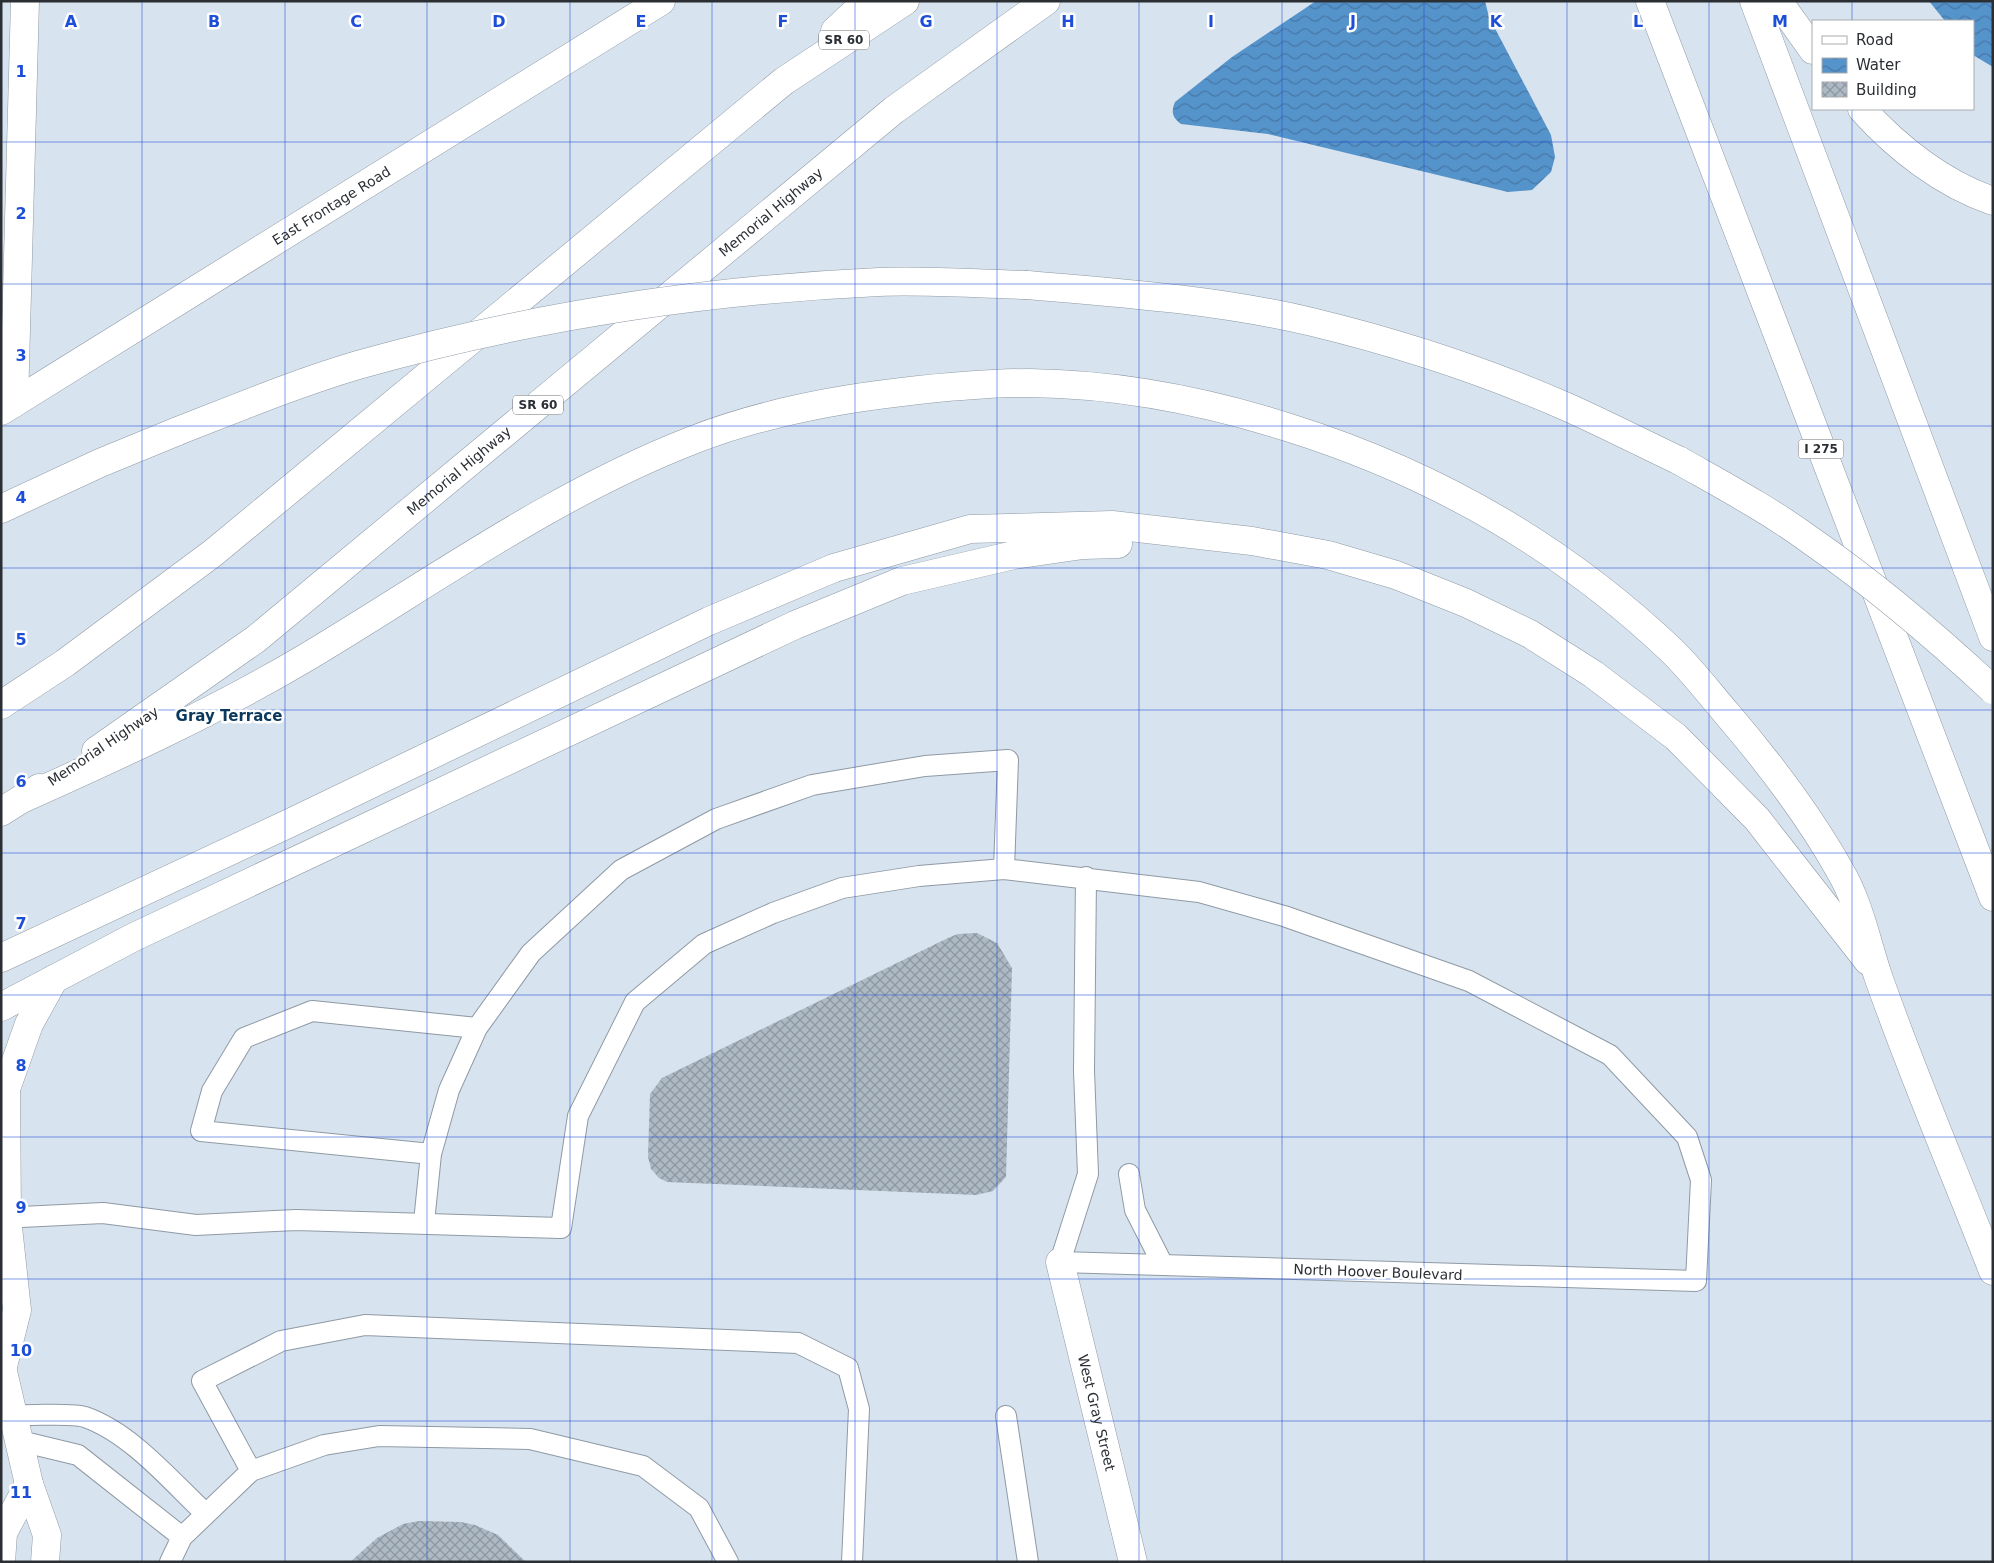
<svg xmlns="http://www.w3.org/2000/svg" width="1994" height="1563" font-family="'DejaVu Sans',sans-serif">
	<defs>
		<pattern id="water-waves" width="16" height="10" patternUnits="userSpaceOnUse" patternTransform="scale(1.25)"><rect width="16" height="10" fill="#5593cb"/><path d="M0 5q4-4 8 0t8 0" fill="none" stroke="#4778a6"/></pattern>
		<pattern id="building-cross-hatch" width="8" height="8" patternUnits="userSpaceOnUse" patternTransform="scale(1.25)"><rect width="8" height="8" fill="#adb9c4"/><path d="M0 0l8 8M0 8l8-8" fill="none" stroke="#8d97a0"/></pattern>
	</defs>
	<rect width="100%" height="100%" fill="#d7e3ee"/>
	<path fill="url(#water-waves)" d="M 1316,1 L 1485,1 L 1489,17 L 1551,135 L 1555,157 L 1551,172 L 1532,190 L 1508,192 L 1268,134 L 1181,124 C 1172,117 1171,112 1175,102 L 1232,57 Z
		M 1929,1 L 1993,1 L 1993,67 L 1973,55 L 1973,21 L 1945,21 Z"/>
	<path fill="url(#building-cross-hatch)" d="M 977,933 L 997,943 L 1012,968 L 1006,1177 L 993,1191 L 976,1195 L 667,1182 L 659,1178 L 651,1169 L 648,1157 L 650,1094 L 662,1078 L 950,937 L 958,934 Z
		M 419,1521 L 461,1522 L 475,1525 L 498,1535 L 526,1562 L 350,1562 L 377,1538 L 403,1524 Z"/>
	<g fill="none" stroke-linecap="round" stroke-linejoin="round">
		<g stroke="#8f9aa5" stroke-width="22">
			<path id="service" d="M 431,1154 L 449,1090 L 477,1028
				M 1129,1174 L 1135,1210 L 1163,1265
				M 1,1218 L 103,1213 L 196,1225 L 296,1220 L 561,1228 L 578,1116 L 635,1002 L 704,944 L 773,913 L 842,888 L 919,876 L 1004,869 L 1199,892 L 1284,916 L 1469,981 L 1610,1055 L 1687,1137 L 1701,1180 L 1696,1281 L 1060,1262 L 1088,1174 L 1084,1071 L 1086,877
				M 424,1222 L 431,1154 L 201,1131 L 212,1091 L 244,1038 L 312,1011 L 477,1028 L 531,953 L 621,870 L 716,819 L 812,785 L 925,766 L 1008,760 L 1004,869
				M 1006,1416 L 1028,1562
				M 1,1417 C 15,1415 73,1413 85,1417 C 131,1433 171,1481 206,1514
				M 20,1441 L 78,1455 L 182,1537
				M 251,1471 L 202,1381 L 281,1341 L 365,1325 L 798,1343 L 848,1368 L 859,1409 L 852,1562
				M 170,1562 L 182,1537 L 251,1471 L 324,1445 L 379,1436 L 530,1439 L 643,1466 L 699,1508 L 728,1562"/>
		</g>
		<g stroke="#8f9aa5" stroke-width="29">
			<g id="minor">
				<path d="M 14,403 L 25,1"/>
				<path id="s1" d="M 1,411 L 661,1"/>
				<path d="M 1,1078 L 6,1089 L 7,1218 L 17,1310 L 3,1366"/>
				<path id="s2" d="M 1060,1262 L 1133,1562"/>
				<path d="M 1,1363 L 29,1484 L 47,1535 L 45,1562"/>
				<path d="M 1,1562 L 3,1533 L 29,1484"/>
			</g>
		</g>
		<g stroke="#8f9aa5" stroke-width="29">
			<g id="motorway">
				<path d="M 1650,1 L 1993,897"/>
				<path d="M 1754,1 L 1993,637"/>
				<path d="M 1778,1 L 1813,50"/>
				<path d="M 835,31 L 867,1"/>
				<path d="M 1862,109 C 1897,148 1943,184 1993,201"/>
				<path d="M 1027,285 C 1122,293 1219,300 1312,322 C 1399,343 1485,371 1567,407 C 1605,424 1642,443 1680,461"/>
				<path d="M 1,509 L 100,463 L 178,431"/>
				<path d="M 1,705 L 65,663 L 213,553 L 784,81 L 905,1"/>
				<path id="s3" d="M 96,751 L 256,639 L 894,110 L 1046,1"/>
				<path d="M 24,798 C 120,755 216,711 307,657 C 434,581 554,494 693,440 C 760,414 831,400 902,392 C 944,387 986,383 1029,383 C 1117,384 1206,401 1290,428 C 1433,473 1560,545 1670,649 C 1691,669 1709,693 1728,715 C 1769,763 1808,814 1839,869 C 1859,902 1866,940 1878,976 C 1913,1076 1955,1173 1993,1271"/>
				<path d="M 1,812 L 39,788"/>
				<path d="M 1,958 L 292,822 L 709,621 L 834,568 L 970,529 L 1112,525 L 1252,541 L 1328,555 L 1396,575 L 1466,603 L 1530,634 L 1593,674 L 1676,737 L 1757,819 L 1868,961"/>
				<path d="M 1,1007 L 134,937 L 795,625 L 902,581 L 1014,555 L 1083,545 L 1118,544"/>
				<path d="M 6,1089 L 29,1024 L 54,979"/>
			</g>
		</g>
		<use href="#service" stroke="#fff" stroke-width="20"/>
		<use href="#minor" stroke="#fff" stroke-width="28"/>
		<use href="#motorway" stroke="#fff" stroke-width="28"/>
		<g stroke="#8f9aa5" stroke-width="29" stroke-linecap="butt">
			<path id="motorway-bridge" d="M 178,431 C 237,408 297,383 358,365 C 528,317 702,290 879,282 C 928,280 978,284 1027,285
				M 1680,461 C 1724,486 1769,510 1810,540 C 1875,585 1935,636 1993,690"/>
		</g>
		<use href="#motorway-bridge" stroke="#fff" stroke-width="28"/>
	</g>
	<path fill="none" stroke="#1d4ed8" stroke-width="1" stroke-opacity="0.55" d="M 142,1 L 142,1562M 285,1 L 285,1562M 427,1 L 427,1562M 570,1 L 570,1562M 712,1 L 712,1562M 855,1 L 855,1562M 997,1 L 997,1562M 1139,1 L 1139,1562M 1282,1 L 1282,1562M 1424,1 L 1424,1562M 1567,1 L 1567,1562M 1709,1 L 1709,1562M 1852,1 L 1852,21M 1852,109 L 1852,1562M 1,142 L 1993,142M 1,284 L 1993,284M 1,426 L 1993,426M 1,568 L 1993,568M 1,710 L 1993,710M 1,853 L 1993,853M 1,995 L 1993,995M 1,1137 L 1993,1137M 1,1279 L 1993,1279M 1,1421 L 1993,1421"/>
	<g text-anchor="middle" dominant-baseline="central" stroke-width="5" stroke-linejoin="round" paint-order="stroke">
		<g fill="#fff" stroke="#6b6d71" stroke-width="1">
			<rect x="819" y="30.5" width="50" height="19" rx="4"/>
			<rect x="513" y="395.5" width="50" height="19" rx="4"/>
			<rect x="1798.5" y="439.5" width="45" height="19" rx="4"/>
		</g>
		<g font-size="12" font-weight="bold" fill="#2b2f34">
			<text x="844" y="40">SR 60</text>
			<text x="538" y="405">SR 60</text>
			<text x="1821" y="449">I 275</text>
		</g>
		<g font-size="14" fill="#2b2f34" stroke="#fff">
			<text stroke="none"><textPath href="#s1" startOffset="389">East Frontage Road</textPath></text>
			<text stroke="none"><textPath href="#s3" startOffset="864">Memorial Highway</textPath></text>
			<text stroke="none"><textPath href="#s3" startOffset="459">Memorial Highway</textPath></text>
			<text transform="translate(103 746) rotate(-34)">Memorial Highway</text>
			<text transform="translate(1378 1272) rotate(2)">North Hoover Boulevard</text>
			<text stroke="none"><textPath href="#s2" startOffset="155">West Gray Street</textPath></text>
		</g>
		<g font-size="15" font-weight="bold" fill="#0a395d" stroke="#fff">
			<text x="229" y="716">Gray Terrace</text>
		</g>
	</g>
	<g font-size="16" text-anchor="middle" font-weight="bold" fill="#1d4ed8" stroke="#fff" stroke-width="5" stroke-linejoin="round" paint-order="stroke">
		<text x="71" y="27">A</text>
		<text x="214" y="27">B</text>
		<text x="356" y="27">C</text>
		<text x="499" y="27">D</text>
		<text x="641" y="27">E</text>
		<text x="783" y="27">F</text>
		<text x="926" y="27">G</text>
		<text x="1068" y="27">H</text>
		<text x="1211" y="27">I</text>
		<text x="1353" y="27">J</text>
		<text x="1496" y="27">K</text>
		<text x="1638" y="27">L</text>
		<text x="1780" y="27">M</text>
		<text x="21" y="77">1</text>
		<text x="21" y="219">2</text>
		<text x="21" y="361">3</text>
		<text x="21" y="503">4</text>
		<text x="21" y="645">5</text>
		<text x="21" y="787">6</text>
		<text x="21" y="929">7</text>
		<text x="21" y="1071">8</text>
		<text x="21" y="1213">9</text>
		<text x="21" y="1356">10</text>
		<text x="21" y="1498">11</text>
	</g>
	<rect width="1994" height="1563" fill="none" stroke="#2b2f34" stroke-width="5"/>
	<rect x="1812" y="20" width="162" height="90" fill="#ffffff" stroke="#aaacae"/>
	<rect x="1822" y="36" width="25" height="8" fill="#ffffff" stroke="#aaacae"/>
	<text x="1856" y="45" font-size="15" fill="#2b2f34">Road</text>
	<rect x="1822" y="58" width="25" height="15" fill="url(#water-waves)" stroke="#aaacae"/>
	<text x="1856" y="70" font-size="15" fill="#2b2f34">Water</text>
	<rect x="1822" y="82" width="25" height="15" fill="url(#building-cross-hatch)" stroke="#aaacae"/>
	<text x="1856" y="95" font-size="15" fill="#2b2f34">Building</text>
</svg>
